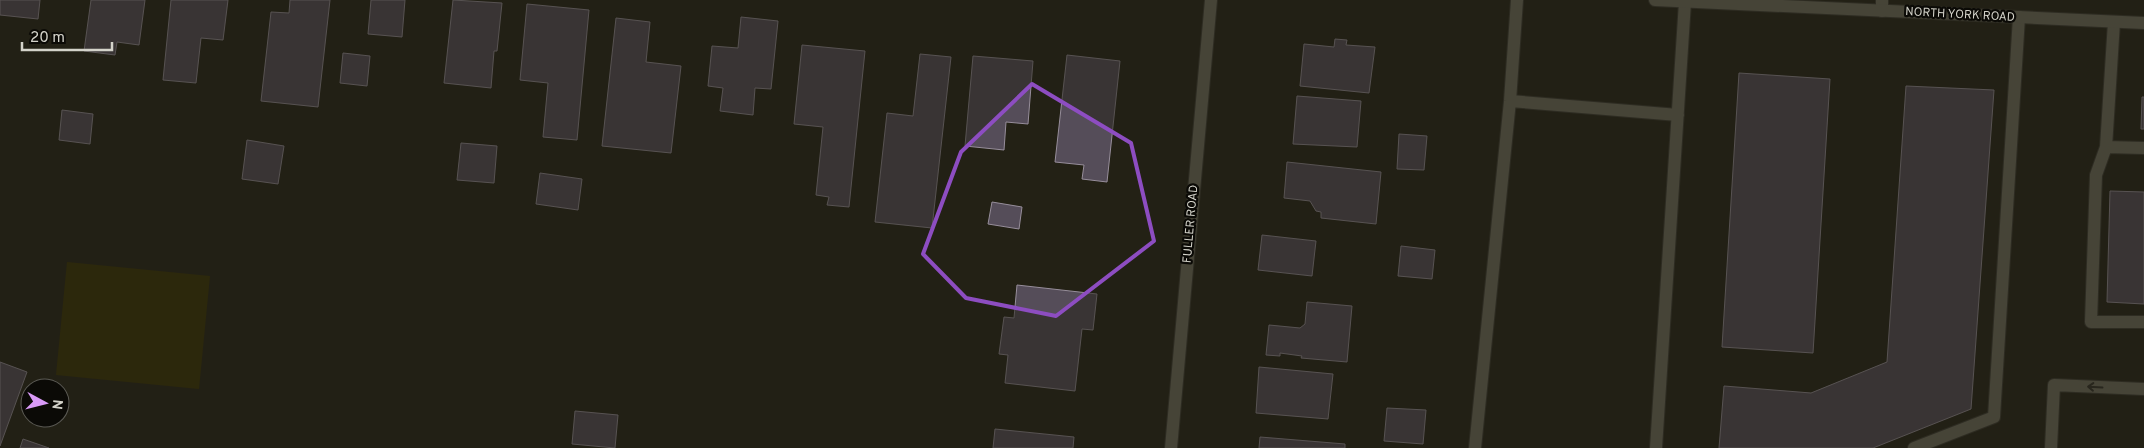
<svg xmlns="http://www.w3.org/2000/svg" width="2144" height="448" font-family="Overpass,sans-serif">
	<rect width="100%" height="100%" fill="#232115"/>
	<path fill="#393100" d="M 67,262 L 210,276 L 199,389 L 56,375 Z"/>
	<path fill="#554d59" stroke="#978e9b" d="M 0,0 L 40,0 L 38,19 L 0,15 Z
		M 91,0 L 145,0 L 139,45 L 117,42 L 115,55 L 84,51 Z
		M 171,0 L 228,0 L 223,40 L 201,38 L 196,83 L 163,80 Z
		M 290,0 L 330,0 L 318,107 L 261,101 L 271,12 L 289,13 Z
		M 371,0 L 405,0 L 402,37 L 368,34 Z
		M 453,0 L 502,3 L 497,51 L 494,51 L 491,88 L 444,83 Z
		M 527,4 L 589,10 L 577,140 L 543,137 L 548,83 L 520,80 Z
		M 741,17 L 778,21 L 771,89 L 755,88 L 753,115 L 720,111 L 723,88 L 708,86 L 712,46 L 738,48 Z
		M 616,18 L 650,22 L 646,62 L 681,66 L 671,153 L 602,146 Z
		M 1335,39 L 1347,40 L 1346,45 L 1375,47 L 1369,93 L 1300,86 L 1304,44 L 1334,47 Z
		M 802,45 L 865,51 L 849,207 L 827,205 L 829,197 L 816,195 L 823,127 L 794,124 Z
		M 343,53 L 370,56 L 367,86 L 340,83 Z
		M 920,54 L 951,57 L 932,228 L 875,222 L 887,113 L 913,116 Z
		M 1067,55 L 1120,61 L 1107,182 L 1082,179 L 1084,165 L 1055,162 Z
		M 973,56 L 1033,61 L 1028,124 L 1006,122 L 1004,150 L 965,146 Z
		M 1739,73 L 1830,79 L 1813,353 L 1722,347 Z
		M 1906,86 L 1994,90 L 1971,409 L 1873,448 L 1719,448 L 1724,386 L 1811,393 L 1887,362 Z
		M 1297,96 L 1361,101 L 1357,147 L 1293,144 Z
		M 2142,97 L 2144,97 L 2144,129 L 2141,129 Z
		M 62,110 L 93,114 L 90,144 L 59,140 Z
		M 1399,134 L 1427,136 L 1424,170 L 1397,169 Z
		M 247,140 L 284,146 L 278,184 L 242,179 Z
		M 461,143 L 497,146 L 494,183 L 457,180 Z
		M 1287,162 L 1381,172 L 1376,224 L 1321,218 L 1321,212 L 1316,211 L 1310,201 L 1284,198 Z
		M 540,173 L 582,179 L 578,210 L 536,204 Z
		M 2110,191 L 2144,192 L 2144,304 L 2107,302 Z
		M 992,202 L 1022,207 L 1019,229 L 988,224 Z
		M 1262,235 L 1316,241 L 1312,276 L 1258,270 Z
		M 1401,246 L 1435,250 L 1432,279 L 1398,276 Z
		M 1017,285 L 1097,294 L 1093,330 L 1082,329 L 1075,391 L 1005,383 L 1008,355 L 999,354 L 1004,317 L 1014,318 Z
		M 1307,302 L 1352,306 L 1347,362 L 1301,358 L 1302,356 L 1280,353 L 1280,356 L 1266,355 L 1269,325 L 1300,328 L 1305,324 Z
		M 0,362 L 27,372 L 0,446 Z
		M 1259,367 L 1333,374 L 1328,419 L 1256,413 Z
		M 1387,408 L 1426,410 L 1423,444 L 1384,441 Z
		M 575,411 L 618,415 L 615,448 L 572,444 Z
		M 995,429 L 1074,437 L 1073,448 L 993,448 Z
		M 1260,437 L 1345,444 L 1345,448 L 1259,448 Z
		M 23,439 L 49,448 L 20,448 Z"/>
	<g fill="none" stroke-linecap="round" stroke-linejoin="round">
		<g stroke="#3c3a32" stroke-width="14">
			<path id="service" d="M 1882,11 L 1882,0
				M 2114,22 L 2106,147 L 2144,148
				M 1510,101 L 1678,115
				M 2106,147 L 2096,175 L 2091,322 L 2144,322
				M 1475,448 L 1510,101 L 1517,0
				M 1656,448 L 1685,2
				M 1914,448 L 1994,417 L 2019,17
				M 2051,448 L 2054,385 L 2144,389"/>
		</g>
		<g stroke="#3c3a32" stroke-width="14">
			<path id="minor" d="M 1171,448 L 1211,0"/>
		</g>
		<g stroke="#3c3a32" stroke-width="14">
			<path id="secondary" d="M 1655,0 L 2144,23"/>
		</g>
		<use href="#service" stroke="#716f60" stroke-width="12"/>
		<use href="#minor" stroke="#716f60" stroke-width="12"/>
		<use href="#secondary" stroke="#716f60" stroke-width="12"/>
	</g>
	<defs><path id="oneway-shaft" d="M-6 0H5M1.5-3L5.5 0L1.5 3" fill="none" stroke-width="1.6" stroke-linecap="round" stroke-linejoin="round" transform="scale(1.25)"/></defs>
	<use stroke="#2f2d26" href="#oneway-shaft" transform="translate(2095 387) rotate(-177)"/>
	<path d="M0 0H2144V448H0ZM 1032,84 L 1131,143 L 1154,241 L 1056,316 L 966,298 L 923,254 L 961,152 Z" fill="#232115" fill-opacity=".55" fill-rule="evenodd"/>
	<path fill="none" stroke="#8d4dc1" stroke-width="4" stroke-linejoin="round" d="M 1032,84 L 1131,143 L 1154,241 L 1056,316 L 966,298 L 923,254 L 961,152 Z"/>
	<g text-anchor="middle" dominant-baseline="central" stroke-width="4.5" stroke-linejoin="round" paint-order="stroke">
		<g font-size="12" fill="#d4d3ca" stroke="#0b0a06">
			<text transform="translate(1960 15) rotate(3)">NORTH YORK ROAD</text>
			<text transform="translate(1191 224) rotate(-85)">FULLER ROAD</text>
		</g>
	</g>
	<g transform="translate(45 403) rotate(97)"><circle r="24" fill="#0b0a06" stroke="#5b5a54"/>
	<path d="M0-4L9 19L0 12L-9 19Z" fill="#d99af7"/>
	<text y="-8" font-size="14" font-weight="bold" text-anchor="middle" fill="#d4d3ca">N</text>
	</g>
	<path d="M22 42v8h90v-8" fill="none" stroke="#d4d3ca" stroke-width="2.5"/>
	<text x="30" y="42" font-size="15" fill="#d4d3ca" stroke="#0b0a06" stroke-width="4" paint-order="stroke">20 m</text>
</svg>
